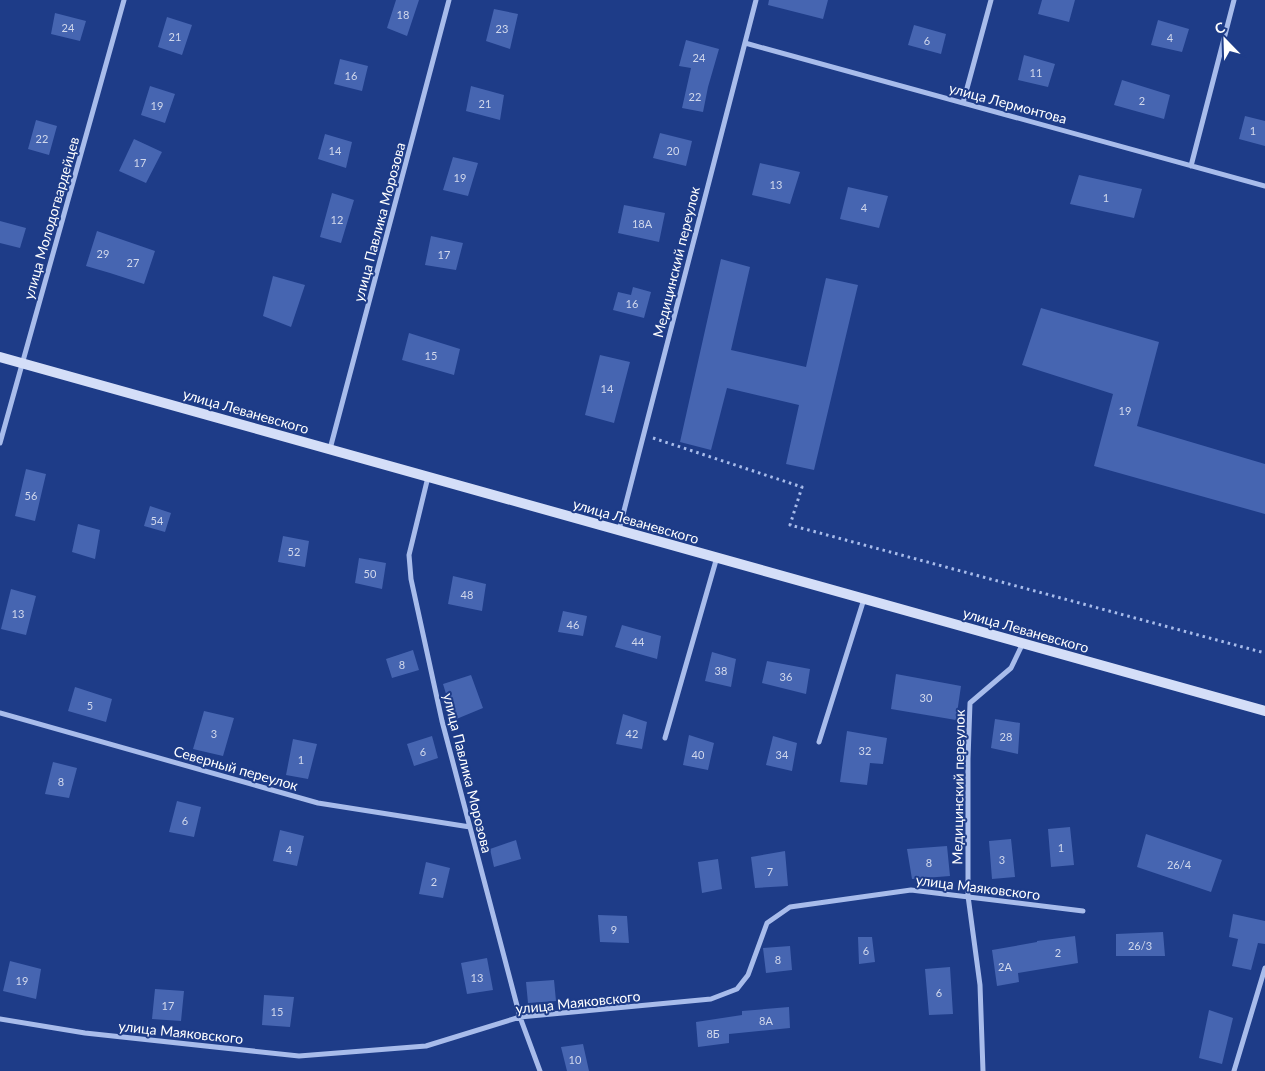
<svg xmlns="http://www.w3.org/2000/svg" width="1265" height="1071" font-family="Lato,sans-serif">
	<rect width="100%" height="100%" fill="#1e3c88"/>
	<path fill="#4665b1" d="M 396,0 L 419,0 L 407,36 L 387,28 Z
		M 769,0 L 828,0 L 823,19 L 768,5 Z
		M 1042,0 L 1075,0 L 1069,22 L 1038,14 Z
		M 494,9 L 518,14 L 510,49 L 486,41 Z
		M 55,13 L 86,21 L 80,41 L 51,34 Z
		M 167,17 L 192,25 L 182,55 L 158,47 Z
		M 1158,20 L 1189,29 L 1182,52 L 1151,45 Z
		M 914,25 L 946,34 L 941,54 L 908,45 Z
		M 686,40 L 719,49 L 708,87 L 703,112 L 682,108 L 691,68 L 679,66 Z
		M 1024,55 L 1055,64 L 1048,87 L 1018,80 Z
		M 340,59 L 368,66 L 362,91 L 334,84 Z
		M 1122,80 L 1170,95 L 1164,119 L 1114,105 Z
		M 150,86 L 175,94 L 165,123 L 141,115 Z
		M 471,86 L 504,95 L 500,120 L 466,111 Z
		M 1245,116 L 1265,121 L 1265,146 L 1239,139 Z
		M 36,120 L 57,126 L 49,155 L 28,149 Z
		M 660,133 L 692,141 L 686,166 L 653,158 Z
		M 325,134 L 352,142 L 346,168 L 318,159 Z
		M 134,139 L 162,152 L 146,183 L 119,171 Z
		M 453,157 L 478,163 L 468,196 L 443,190 Z
		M 760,163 L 800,172 L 790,204 L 752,195 Z
		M 1079,175 L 1142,189 L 1134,218 L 1070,204 Z
		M 848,187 L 888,196 L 879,228 L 840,219 Z
		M 332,193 L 354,200 L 341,243 L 320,237 Z
		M 624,205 L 665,213 L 659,242 L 618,233 Z
		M 0,221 L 26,228 L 20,248 L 0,243 Z
		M 97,231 L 155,251 L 144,284 L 110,273 L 86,266 Z
		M 431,236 L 463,243 L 456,270 L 425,265 Z
		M 721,259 L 750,267 L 731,350 L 806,367 L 826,278 L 858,285 L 814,470 L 786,464 L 799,405 L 727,388 L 711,450 L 680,442 Z
		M 273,276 L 305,285 L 291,327 L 263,316 Z
		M 633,287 L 651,292 L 644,318 L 613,310 L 618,292 L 631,295 Z
		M 1041,308 L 1159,342 L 1137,426 L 1265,464 L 1265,514 L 1094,466 L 1113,394 L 1022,365 Z
		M 409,333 L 460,349 L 454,375 L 402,360 Z
		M 600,355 L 630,362 L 614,423 L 585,415 Z
		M 26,469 L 46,474 L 35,521 L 15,516 Z
		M 150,506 L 171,513 L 165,532 L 144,526 Z
		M 78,524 L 100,530 L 95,559 L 72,552 Z
		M 283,536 L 309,541 L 305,567 L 278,562 Z
		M 359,558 L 386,563 L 382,589 L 355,583 Z
		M 453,576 L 486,584 L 482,611 L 448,604 Z
		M 11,589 L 36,596 L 26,635 L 1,629 Z
		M 563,611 L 587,616 L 583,636 L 558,632 Z
		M 622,625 L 661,636 L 657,659 L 615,647 Z
		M 413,650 L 419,670 L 392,678 L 386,659 Z
		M 712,652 L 736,659 L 731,687 L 705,681 Z
		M 767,661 L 810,669 L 806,694 L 762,683 Z
		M 896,674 L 961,686 L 956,720 L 891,709 Z
		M 471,675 L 483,708 L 454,720 L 443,684 Z
		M 75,687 L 112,699 L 106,722 L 68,711 Z
		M 204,711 L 234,718 L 223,756 L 193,749 Z
		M 623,714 L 647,722 L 642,749 L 616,744 Z
		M 995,719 L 1020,723 L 1018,754 L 991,748 Z
		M 847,731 L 887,738 L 883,764 L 870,763 L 867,785 L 840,782 Z
		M 689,735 L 714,743 L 708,770 L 683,765 Z
		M 432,736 L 438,758 L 414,766 L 407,744 Z
		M 773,736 L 797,743 L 792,771 L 766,765 Z
		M 293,739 L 317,744 L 308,779 L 286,775 Z
		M 53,762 L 77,768 L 69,798 L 45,794 Z
		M 177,801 L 201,807 L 194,837 L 169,832 Z
		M 1070,827 L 1074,865 L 1051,867 L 1048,829 Z
		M 280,830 L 304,836 L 297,866 L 273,861 Z
		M 1146,834 L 1222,860 L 1211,892 L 1137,867 Z
		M 1011,839 L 1015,877 L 992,879 L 989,841 Z
		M 516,840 L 521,859 L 494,867 L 490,849 Z
		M 947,846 L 950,876 L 912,879 L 907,849 Z
		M 785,851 L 788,886 L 755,888 L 751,857 Z
		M 718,859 L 722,889 L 702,893 L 698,862 Z
		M 426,862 L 450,868 L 443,898 L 419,894 Z
		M 1233,914 L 1265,921 L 1265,944 L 1258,943 L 1251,970 L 1232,966 L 1238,939 L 1229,937 Z
		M 598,915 L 627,916 L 629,943 L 600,942 Z
		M 1163,932 L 1165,956 L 1116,956 L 1116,934 Z
		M 1075,936 L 1078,963 L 1018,973 L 1019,982 L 997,986 L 992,950 L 1037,942 L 1037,941 Z
		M 858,937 L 872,937 L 875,962 L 859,964 Z
		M 790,946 L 792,970 L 766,973 L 763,948 Z
		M 487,958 L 493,990 L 467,994 L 461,963 Z
		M 10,961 L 41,969 L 36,999 L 3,991 Z
		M 950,967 L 953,1014 L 929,1015 L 925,969 Z
		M 554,980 L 556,1001 L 528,1003 L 526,982 Z
		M 155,989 L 184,991 L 181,1021 L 152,1019 Z
		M 264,995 L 294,997 L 290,1027 L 262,1025 Z
		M 789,1007 L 790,1028 L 729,1034 L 729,1043 L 698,1047 L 696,1022 L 742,1015 L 742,1011 Z
		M 1209,1010 L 1233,1018 L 1222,1064 L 1199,1058 Z
		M 583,1044 L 589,1071 L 567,1071 L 561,1047 Z"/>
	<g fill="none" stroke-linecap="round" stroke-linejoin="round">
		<path stroke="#a8bceb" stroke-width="3" stroke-dasharray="2.5 4" stroke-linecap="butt" d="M 653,438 L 802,487 L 790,525 L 1265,653"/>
		<path stroke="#a8bceb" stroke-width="5" d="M 745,43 L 1265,186
			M 963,103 L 991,0
			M 1191,166 L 1234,0
			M 0,443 L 124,0
			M 330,449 L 449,0
			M 428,477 L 409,555 L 411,579 L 442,721 L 520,1017 L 540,1071
			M 619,530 L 756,0
			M 0,713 L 318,803 L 470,827
			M 665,738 L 717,557
			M 819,742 L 864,599
			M 0,1019 L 85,1033 L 299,1056 L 426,1046 L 520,1017 L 711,999 L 737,989 L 748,975 L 767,923 L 790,907 L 911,890 L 1083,911
			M 983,1071 L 980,985 L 968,896 L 968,759 L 970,703 L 1011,668 L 1023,643
			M 1234,1071 L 1265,968"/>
		<path stroke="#d4def8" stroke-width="10" d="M 0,357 L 1265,711"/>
	</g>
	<g text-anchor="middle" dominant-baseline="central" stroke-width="4" stroke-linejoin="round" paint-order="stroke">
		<g font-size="11" fill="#d1d8ec">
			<text x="403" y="14">18</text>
			<text x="68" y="27">24</text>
			<text x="502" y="28">23</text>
			<text x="175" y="36">21</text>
			<text x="1170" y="37">4</text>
			<text x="927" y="40">6</text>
			<text x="699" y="57">24</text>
			<text x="1036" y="72">11</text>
			<text x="351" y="75">16</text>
			<text x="695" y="96">22</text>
			<text x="1142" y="100">2</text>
			<text x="485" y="103">21</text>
			<text x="157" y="105">19</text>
			<text x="1253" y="130">1</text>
			<text x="42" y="138">22</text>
			<text x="335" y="150">14</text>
			<text x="673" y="150">20</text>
			<text x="140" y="162">17</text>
			<text x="460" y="177">19</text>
			<text x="776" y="184">13</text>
			<text x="1106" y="197">1</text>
			<text x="864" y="207">4</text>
			<text x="337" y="219">12</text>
			<text x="642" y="223">18А</text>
			<text x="103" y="253">29</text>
			<text x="444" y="254">17</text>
			<text x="133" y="262">27</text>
			<text x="632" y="303">16</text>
			<text x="431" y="355">15</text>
			<text x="607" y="388">14</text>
			<text x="1125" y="410">19</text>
			<text x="31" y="495">56</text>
			<text x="157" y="520">54</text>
			<text x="294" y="551">52</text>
			<text x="370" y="573">50</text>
			<text x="467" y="594">48</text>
			<text x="18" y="613">13</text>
			<text x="573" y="624">46</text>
			<text x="638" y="641">44</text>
			<text x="402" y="664">8</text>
			<text x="721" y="670">38</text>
			<text x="786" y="676">36</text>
			<text x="926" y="697">30</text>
			<text x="90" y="705">5</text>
			<text x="214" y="733">3</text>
			<text x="632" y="733">42</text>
			<text x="1006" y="736">28</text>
			<text x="865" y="750">32</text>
			<text x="423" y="751">6</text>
			<text x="698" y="754">40</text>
			<text x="782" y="754">34</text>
			<text x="301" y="759">1</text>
			<text x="61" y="781">8</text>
			<text x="185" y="820">6</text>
			<text x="1061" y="847">1</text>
			<text x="289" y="849">4</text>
			<text x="1002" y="859">3</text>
			<text x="929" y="862">8</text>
			<text x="1179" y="864">26/4</text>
			<text x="770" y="871">7</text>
			<text x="434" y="881">2</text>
			<text x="614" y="929">9</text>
			<text x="1140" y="945">26/3</text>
			<text x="866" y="950">6</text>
			<text x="1058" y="952">2</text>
			<text x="778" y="959">8</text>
			<text x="1005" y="966">2А</text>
			<text x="477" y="977">13</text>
			<text x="22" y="980">19</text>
			<text x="939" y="992">6</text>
			<text x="168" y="1005">17</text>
			<text x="277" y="1011">15</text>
			<text x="766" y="1020">8А</text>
			<text x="713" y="1033">8Б</text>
			<text x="575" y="1059">10</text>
		</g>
		<g font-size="14" fill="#fff" stroke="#1e3c88">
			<text transform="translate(1008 103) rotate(15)">улица Лермонтова</text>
			<text transform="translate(51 218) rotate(-74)">улица Молодогвардейцев</text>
			<text transform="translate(379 222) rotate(-75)">улица Павлика Морозова</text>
			<text transform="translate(676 262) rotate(-76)">Медицинский переулок</text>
			<text transform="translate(246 411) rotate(16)">улица Леваневского</text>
			<text transform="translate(636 521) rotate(16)">улица Леваневского</text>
			<text transform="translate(1026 630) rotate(16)">улица Леваневского</text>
			<text transform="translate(236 768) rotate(16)">Северный переулок</text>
			<text transform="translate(468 773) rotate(76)">улица Павлика Морозова</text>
			<text transform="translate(958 787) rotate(-89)">Медицинский переулок</text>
			<text transform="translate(978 887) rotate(7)">улица Маяковского</text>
			<text transform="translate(578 1002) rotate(-6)">улица Маяковского</text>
			<text transform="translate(181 1032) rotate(6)">улица Маяковского</text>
		</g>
	</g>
	<g transform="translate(1225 40) rotate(337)" stroke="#1e3c88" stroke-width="4" paint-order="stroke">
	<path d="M0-4L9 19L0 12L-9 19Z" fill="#ffffff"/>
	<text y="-8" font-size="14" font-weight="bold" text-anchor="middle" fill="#ffffff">С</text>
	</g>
</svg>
